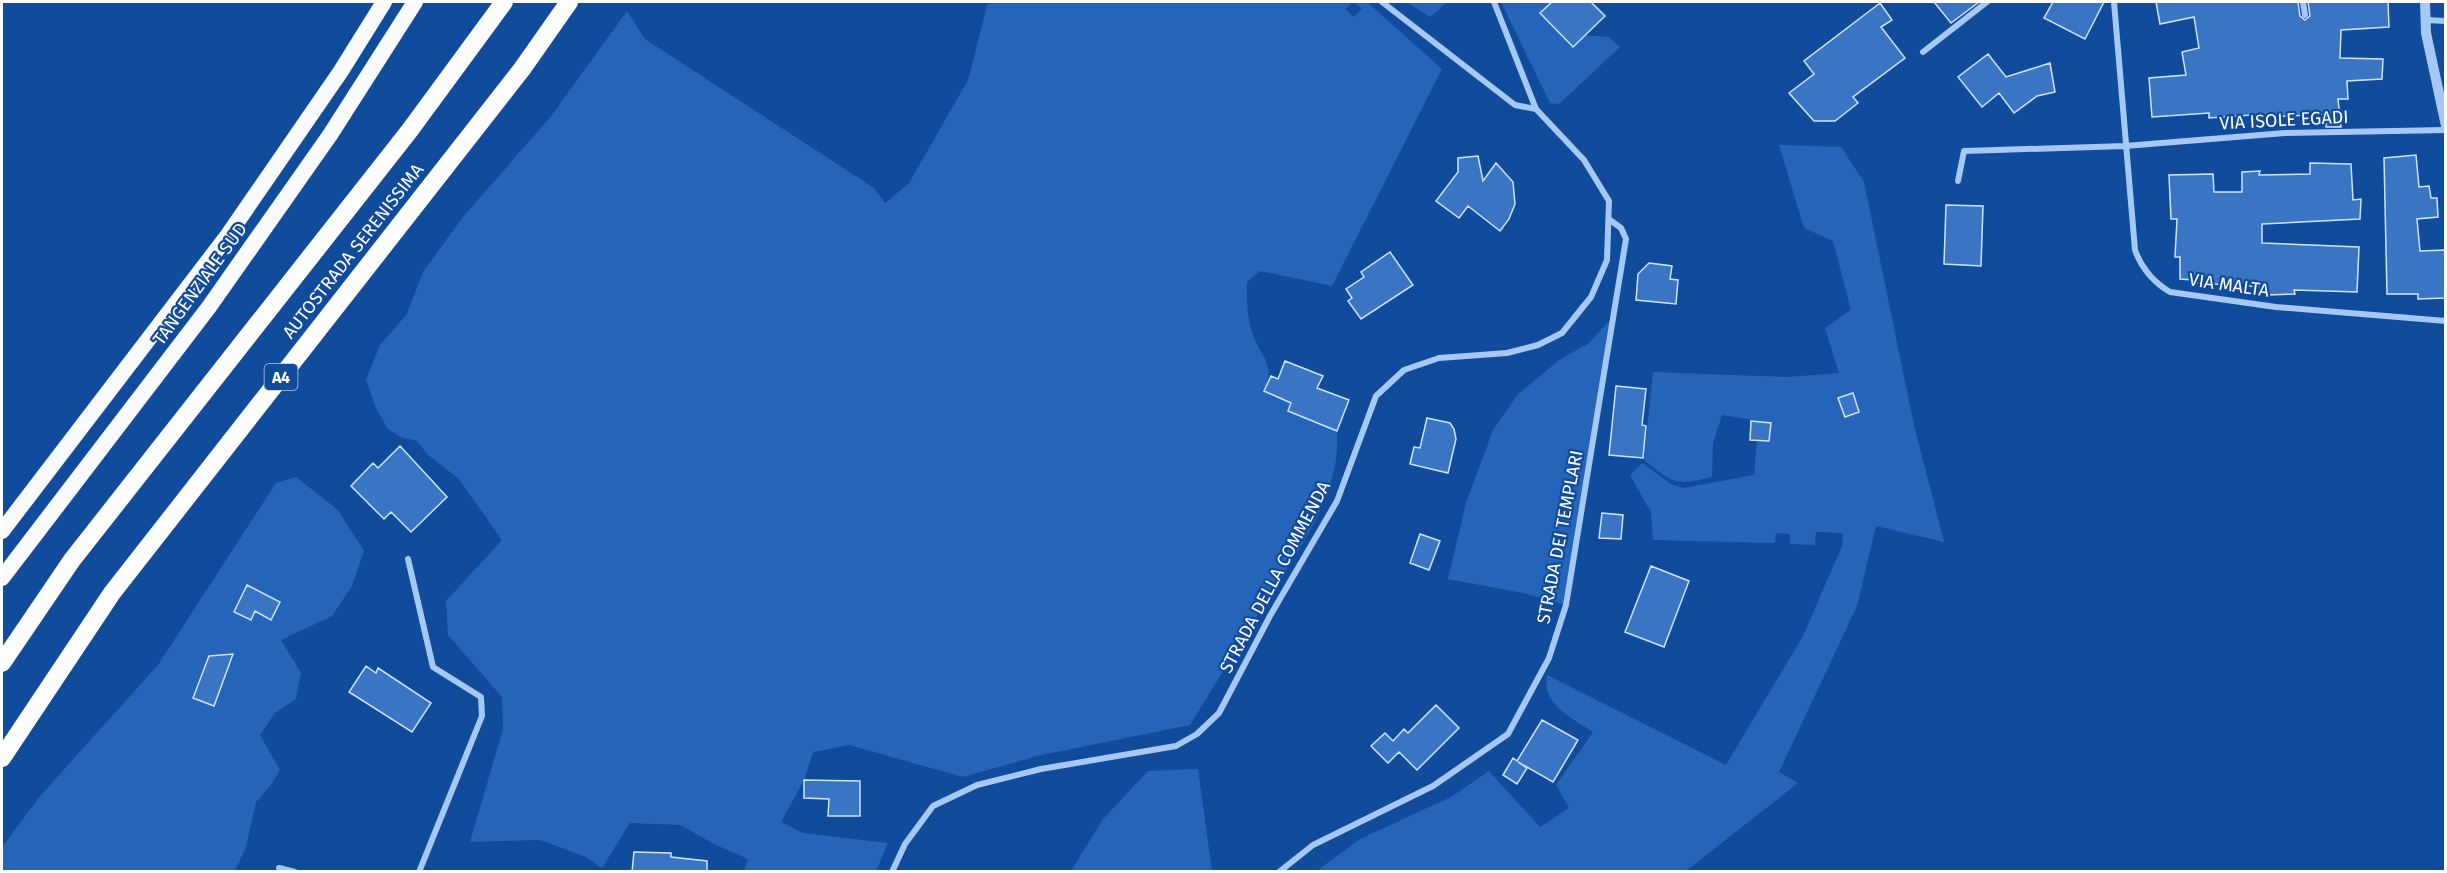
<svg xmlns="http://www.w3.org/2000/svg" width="2447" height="873" font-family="'Fira Sans',sans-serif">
	<rect width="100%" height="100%" fill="#114b9b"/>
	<path fill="#2465ba" d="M 988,2 L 1353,2 L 1345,9 L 1354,17 L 1362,9 L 1354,2 L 1367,2 L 1442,69 L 1332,286 L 1260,271 L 1247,282 C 1246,298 1247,313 1251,329 C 1258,356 1277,361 1264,391 L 1292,403 L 1289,411 L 1337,431 C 1342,496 1294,556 1262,608 C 1238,647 1214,686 1190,725 L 1037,756 L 963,777 L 849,745 L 813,752 L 804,780 L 781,822 L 803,833 L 888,843 L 876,871 L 744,871 L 748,859 L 714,844 L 680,825 L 630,823 L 602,868 L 584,856 L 540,840 L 470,842 L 503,729 L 502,697 L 448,635 L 446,601 L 502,540 L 459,479 L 427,454 L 417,441 L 400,437 L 387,428 L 375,406 L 366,380 L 380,345 L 407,314 L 423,272 L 463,217 L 552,115 L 627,11 L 645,39 L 874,188 L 885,203 L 909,183 L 968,80 Z
		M 1407,2 L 1447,2 L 1430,17 Z
		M 1501,2 L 1552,2 L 1540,13 L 1572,47 L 1585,35 L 1609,37 L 1620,47 L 1559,104 L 1550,103 Z
		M 1779,145 L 1841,147 L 1864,182 L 1914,425 L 1944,542 L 1876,526 L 1857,606 L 1779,772 L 1798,783 L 1686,871 L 1315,872 L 1360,839 L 1451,797 L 1489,771 L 1540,827 L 1569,808 L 1556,785 L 1593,732 C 1572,718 1541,705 1547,675 L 1726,765 L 1803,636 L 1842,546 L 1843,533 L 1816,532 L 1815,545 L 1790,544 L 1790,534 L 1776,533 L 1775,543 L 1653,540 L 1651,512 L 1630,475 L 1642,463 L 1671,484 L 1683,488 L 1754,475 L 1757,441 L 1769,441 L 1770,423 L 1722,415 L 1713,443 L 1712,477 C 1674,486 1675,484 1644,460 L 1653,372 L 1787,377 L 1839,373 L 1825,328 L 1851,310 L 1833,241 L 1804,228 Z
		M 1612,318 L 1566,605 L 1523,593 L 1448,579 L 1466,503 L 1493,430 L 1518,394 L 1562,358 L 1588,344 Z
		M 296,477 L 338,510 L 364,551 L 352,586 L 332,616 L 281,640 L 301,673 L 296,699 L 275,713 L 260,735 L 280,770 L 271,785 L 256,802 L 246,847 L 235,871 L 2,871 L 2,847 L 41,795 L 158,665 L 276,483 Z
		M 1198,769 L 1212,871 L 1071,871 L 1103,819 L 1148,771 Z"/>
	<path fill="#3a75c3" stroke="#cee3fe" stroke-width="1.5" d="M 1552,2 L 1591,2 L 1605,16 L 1573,47 L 1540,13 Z
		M 1934,2 L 1979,2 L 1951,23 Z
		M 2053,2 L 2104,2 L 2085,39 L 2044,18 Z
		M 2156,2 L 2298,2 L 2300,16 L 2305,20 L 2310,16 L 2308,2 L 2388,2 L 2389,27 L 2341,30 L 2340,58 L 2383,59 L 2382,79 L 2347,81 L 2348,99 L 2338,99 L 2341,127 L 2326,127 L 2325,114 L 2252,118 L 2252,115 L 2209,118 L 2209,113 L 2152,117 L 2149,78 L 2186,75 L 2182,52 L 2199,48 L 2194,17 L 2160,24 Z
		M 1880,3 L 1892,20 L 1881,27 L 1905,58 L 1853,97 L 1858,103 L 1835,121 L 1814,121 L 1789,93 L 1814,74 L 1804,61 Z
		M 1988,54 L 2006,77 L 2050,63 L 2055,92 L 2037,96 L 2014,113 L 1999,93 L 1982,107 L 1958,77 Z
		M 2416,155 L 2419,187 L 2429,186 L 2431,198 L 2437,198 L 2438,217 L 2417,219 L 2420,251 L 2445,250 L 2445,298 L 2418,299 L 2418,294 L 2387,294 L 2384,158 Z
		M 1478,156 L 1483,181 L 1496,163 L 1513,182 L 1515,204 L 1509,219 L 1500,231 L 1468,206 L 1459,218 L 1436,201 L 1458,172 L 1458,158 Z
		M 2310,163 L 2351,164 L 2353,200 L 2361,199 L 2360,219 L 2262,224 L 2262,243 L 2359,247 L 2357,292 L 2294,290 L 2295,294 L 2268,295 L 2267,287 L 2194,283 L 2194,280 L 2180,279 L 2180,257 L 2175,257 L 2177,219 L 2171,219 L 2169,175 L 2213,174 L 2214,192 L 2242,192 L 2242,172 L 2260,171 L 2259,175 L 2310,174 Z
		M 1946,205 L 1983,206 L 1981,266 L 1944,264 Z
		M 1390,252 L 1413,285 L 1361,319 L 1348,301 L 1352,298 L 1346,289 L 1364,277 L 1361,272 Z
		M 1649,263 L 1672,266 L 1670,279 L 1678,280 L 1676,304 L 1636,300 L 1638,274 Z
		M 1285,361 L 1323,376 L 1317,388 L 1349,400 L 1337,431 L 1288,411 L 1291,403 L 1264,391 L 1271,376 L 1278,379 Z
		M 1616,386 L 1646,389 L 1642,425 L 1646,426 L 1643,458 L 1609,455 Z
		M 1853,393 L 1859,412 L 1845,417 L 1838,398 Z
		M 1427,418 L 1450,423 L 1454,429 L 1456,439 L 1448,473 L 1410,464 L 1414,447 L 1420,448 Z
		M 1751,421 L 1771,423 L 1769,441 L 1750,440 Z
		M 400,446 L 447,497 L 411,532 L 391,512 L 384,519 L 351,486 L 373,463 L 378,468 Z
		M 1602,513 L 1623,515 L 1621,539 L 1599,538 Z
		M 1420,534 L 1440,541 L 1429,570 L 1410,563 Z
		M 1651,566 L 1689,581 L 1664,647 L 1625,632 Z
		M 247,585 L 280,602 L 271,620 L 255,611 L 251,620 L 234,612 Z
		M 233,654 L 214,706 L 193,698 L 209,656 Z
		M 366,666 L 376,673 L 378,668 L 431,703 L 412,732 L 349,692 Z
		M 1436,705 L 1459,728 L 1417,770 L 1399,752 L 1388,763 L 1371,746 L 1385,733 L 1393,741 L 1404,729 L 1408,733 Z
		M 1542,720 L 1578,740 L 1553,782 L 1518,762 L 1527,768 L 1517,784 L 1503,775 L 1513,758 L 1517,761 Z
		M 804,780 L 860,781 L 860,816 L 828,816 L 829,799 L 804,798 Z
		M 634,852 L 671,853 L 671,857 L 707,861 L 707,872 L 632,872 Z"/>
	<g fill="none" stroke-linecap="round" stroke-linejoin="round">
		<path stroke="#a5c8f4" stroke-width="6" d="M 1382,2 L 1515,105 L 1536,109
			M 2114,2 L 2135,250 C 2142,269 2153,282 2170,292 L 2276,307 L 2446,321
			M 2303,2 L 2305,15
			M 2426,20 L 2446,21
			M 1923,52 L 1987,2
			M 1958,181 L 1964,151 L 2125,146 L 2285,133 L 2446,130
			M 408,559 L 433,667 L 481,697 L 482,716 L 419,872
			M 279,868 L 295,872
			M 892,872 L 905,844 L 933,806 L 977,785 L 1041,769 L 1176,746 L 1197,734 L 1219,713 L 1270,616 L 1337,501 L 1376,396 L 1404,370 L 1439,358 L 1507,353 L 1538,345 L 1562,333 L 1591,297 L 1607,260 L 1609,201 L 1584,160 L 1536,109 L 1494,2
			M 1279,872 L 1313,845 L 1433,786 L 1508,734 L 1549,658 L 1566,605 L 1626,239 L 1621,228 L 1610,220"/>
		<path stroke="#a5c8f4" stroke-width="10" d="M 2425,2 L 2426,33 L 2446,126"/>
		<path stroke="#f9fbff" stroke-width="16" d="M 2,531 L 228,235 L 341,71 L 384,2
			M 2,578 L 209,307 L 330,135 L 415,2"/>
		<path stroke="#fff" stroke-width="18" d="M 2,663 L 72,560 L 410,130 L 504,2
			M 2,758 L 112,593 L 522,69 L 569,2"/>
	</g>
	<g text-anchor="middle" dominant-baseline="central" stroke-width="4.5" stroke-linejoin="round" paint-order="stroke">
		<rect fill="#114b9b" stroke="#b8c9e1" stroke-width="1.5" x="264.5" y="364" width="33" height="26" rx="4.5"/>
		<g font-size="16" font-weight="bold" fill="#fff">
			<text x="281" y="377">A4</text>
		</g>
		<g font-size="18" fill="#fff" stroke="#114b9b">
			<text transform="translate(2284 120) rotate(-3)">VIA ISOLE EGADI</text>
			<text transform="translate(353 251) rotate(-52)">AUTOSTRADA SERENISSIMA</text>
			<text transform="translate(200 284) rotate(-54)">TANGENZIALE SUD</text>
			<text transform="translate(2229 285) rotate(8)">VIA MALTA</text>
			<text transform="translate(1560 537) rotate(-79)">STRADA DEI TEMPLARI</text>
			<text transform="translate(1275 577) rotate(-62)">STRADA DELLA COMMENDA</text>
		</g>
	</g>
	<rect width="2447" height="873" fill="none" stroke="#ffffff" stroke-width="6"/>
</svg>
